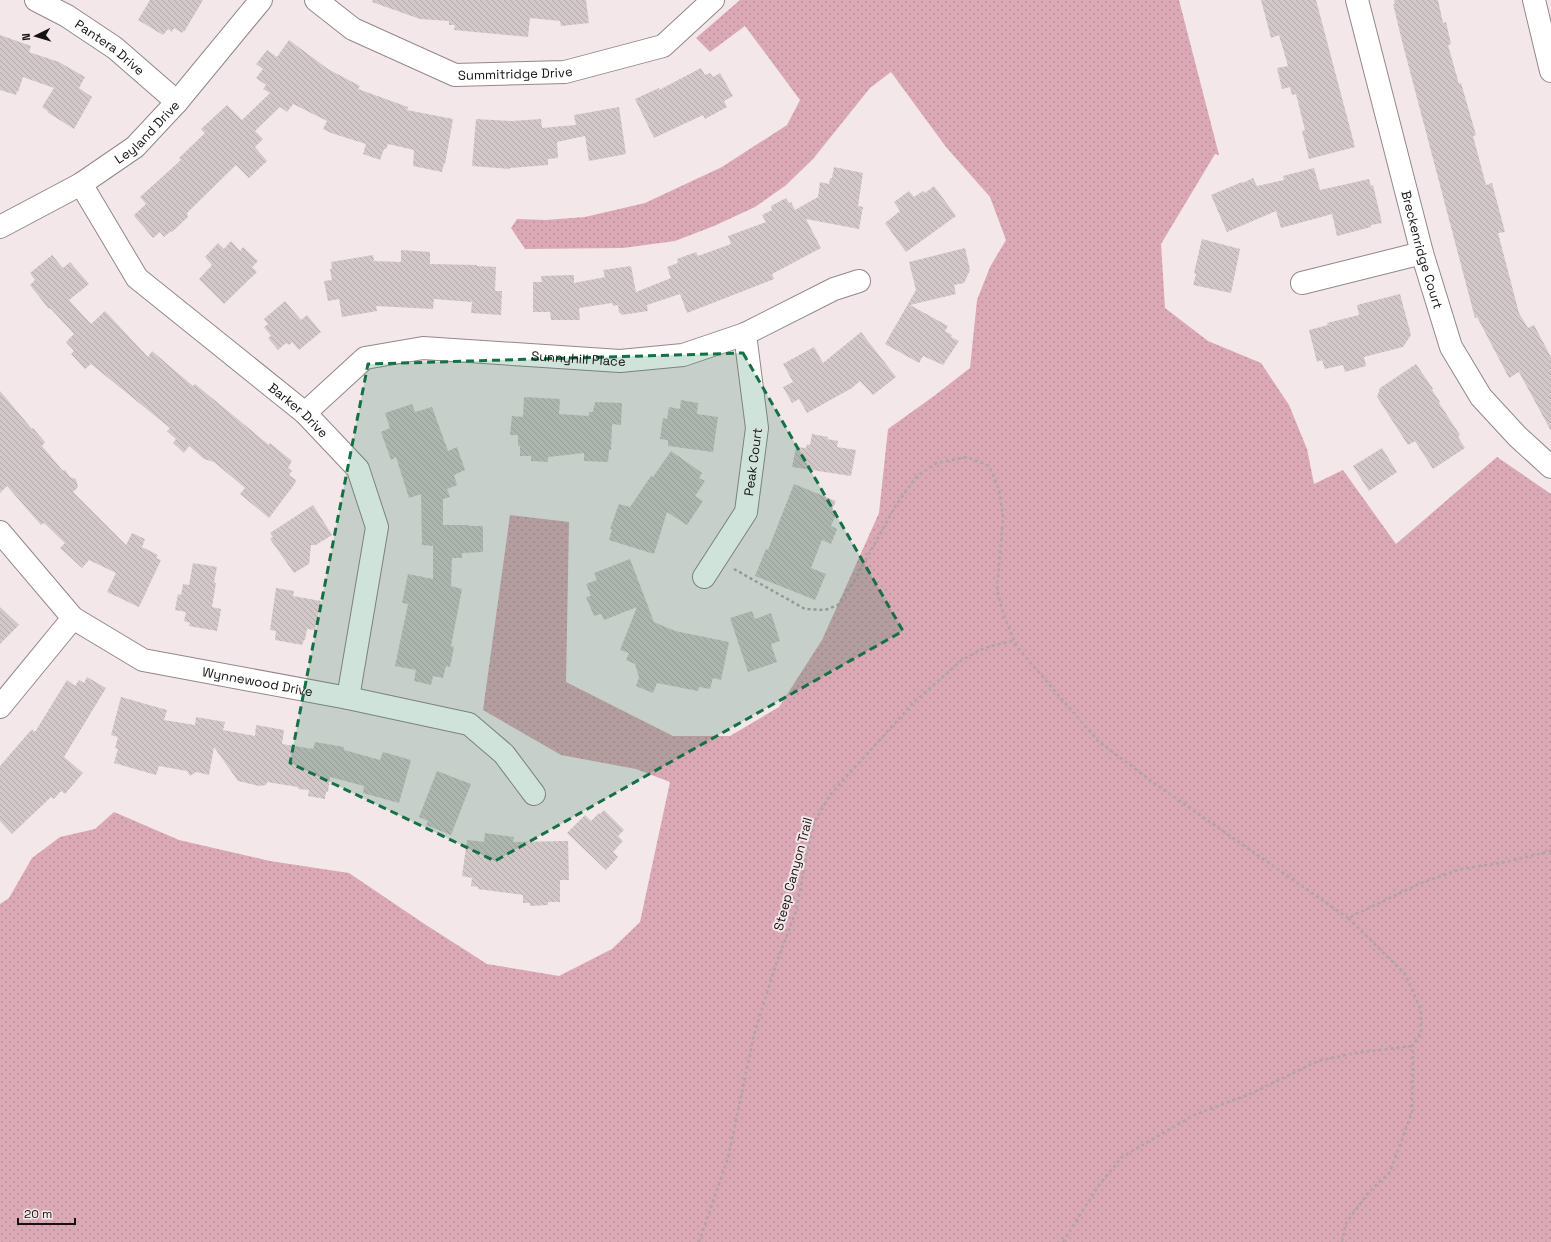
<svg xmlns="http://www.w3.org/2000/svg" width="1551" height="1242" font-family="'Space Grotesk',sans-serif">
	<defs>
		<pattern id="grass-dots" width="8" height="8" patternUnits="userSpaceOnUse"><rect width="8" height="8" fill="#dba8b6"/><path d="M2 2h.1M6 6h.1" fill="none" stroke="#bb909c" stroke-width="1.8" stroke-linecap="round"/></pattern>
		<pattern id="building-back-hatch" width="6" height="6" patternUnits="userSpaceOnUse"><rect width="6" height="6" fill="#d2c7c9"/><path d="M-1 5l2 2M0 0l6 6M5-1l2 2" fill="none" stroke="#b4aaac"/></pattern>
	</defs>
	<rect width="100%" height="100%" fill="#f3e7ea"/>
	<path fill="url(#grass-dots)" d="M 740,0 L 1179,0 L 1219,155 L 1215,154 L 1161,244 L 1165,308 L 1208,341 L 1261,363 L 1289,405 L 1307,449 L 1314,484 L 1343,470 L 1396,544 L 1497,457 L 1551,494 L 1551,1242 L 0,1242 L 0,904 L 9,898 L 32,858 L 60,837 L 95,829 L 114,812 L 179,840 L 270,861 L 349,873 L 423,923 L 487,964 L 559,976 L 612,949 L 640,922 L 670,782 L 636,769 L 561,755 L 483,710 L 510,515 L 569,522 L 566,682 L 673,736 L 730,736 L 779,707 L 822,640 L 879,513 L 888,429 L 934,396 L 970,368 L 977,300 L 990,267 L 1006,240 L 990,197 L 946,147 L 891,72 L 870,88 L 813,159 L 785,186 L 755,207 L 714,226 L 675,241 L 623,248 L 525,249 L 511,228 L 517,219 L 546,220 L 585,217 L 645,203 L 722,167 L 787,125 L 800,100 L 745,26 L 710,52 L 696,38 Z"/>
	<path fill="url(#building-back-hatch)" d="M 150,0 L 203,0 L 184,32 L 183,31 L 182,33 L 174,28 L 172,32 L 168,29 L 163,35 L 138,20 Z
		M 373,0 L 586,0 L 589,23 L 561,26 L 560,21 L 530,18 L 528,37 L 454,30 L 455,25 L 449,25 L 449,21 L 420,19 L 372,2 Z
		M 1261,0 L 1316,0 L 1355,147 L 1309,159 L 1302,131 L 1305,130 L 1296,94 L 1292,95 L 1290,87 L 1282,89 L 1277,68 L 1288,66 L 1279,35 L 1271,38 Z
		M 1394,0 L 1438,0 L 1443,23 L 1446,22 L 1451,44 L 1448,45 L 1459,84 L 1461,83 L 1476,135 L 1473,136 L 1486,185 L 1492,183 L 1505,232 L 1498,233 L 1519,313 L 1528,328 L 1534,325 L 1551,357 L 1551,431 L 1519,372 L 1509,378 L 1477,317 L 1475,318 L 1403,45 L 1393,4 L 1395,4 Z
		M 0,35 L 31,46 L 29,52 L 59,62 L 85,77 L 79,88 L 92,97 L 74,129 L 47,112 L 48,111 L 42,107 L 54,88 L 23,77 L 18,92 L 17,91 L 16,95 L 0,90 Z
		M 289,40 L 328,69 L 360,86 L 358,89 L 408,107 L 407,110 L 453,119 L 445,164 L 444,163 L 442,172 L 413,166 L 414,150 L 388,144 L 386,149 L 384,149 L 380,160 L 363,154 L 366,144 L 331,133 L 323,129 L 327,121 L 293,104 L 287,112 L 280,107 L 255,131 L 263,139 L 255,147 L 267,161 L 249,178 L 236,165 L 187,213 L 188,217 L 172,232 L 171,231 L 164,237 L 160,232 L 153,238 L 135,217 L 134,215 L 146,204 L 140,197 L 181,160 L 179,158 L 205,133 L 201,129 L 227,105 L 242,120 L 270,93 L 263,89 L 266,85 L 256,78 L 263,69 L 256,64 L 267,50 L 277,57 Z
		M 701,68 L 705,75 L 710,73 L 713,77 L 720,73 L 733,96 L 724,101 L 727,107 L 705,119 L 703,115 L 654,138 L 635,99 L 659,88 L 659,90 Z
		M 619,107 L 626,154 L 589,161 L 585,136 L 557,142 L 558,158 L 548,159 L 548,165 L 510,168 L 510,169 L 472,166 L 476,119 L 512,121 L 541,119 L 542,128 L 576,125 L 574,115 Z
		M 834,167 L 863,173 L 858,206 L 863,207 L 859,229 L 806,219 L 821,248 L 772,274 L 774,279 L 687,313 L 680,294 L 647,305 L 648,311 L 621,315 L 621,313 L 619,313 L 618,305 L 613,306 L 612,303 L 579,308 L 580,320 L 551,320 L 550,312 L 533,312 L 533,282 L 542,282 L 541,276 L 574,275 L 574,283 L 605,277 L 603,270 L 631,266 L 636,292 L 671,278 L 667,267 L 678,263 L 677,259 L 696,252 L 698,256 L 731,244 L 728,236 L 766,222 L 762,215 L 772,210 L 771,206 L 786,198 L 789,203 L 791,202 L 795,210 L 818,197 L 820,182 L 829,184 L 830,178 L 832,178 Z
		M 1314,168 L 1320,190 L 1369,179 L 1371,186 L 1373,185 L 1382,223 L 1371,225 L 1371,227 L 1337,236 L 1332,214 L 1281,228 L 1276,211 L 1227,232 L 1211,195 L 1242,182 L 1243,183 L 1253,178 L 1257,186 L 1284,180 L 1283,176 Z
		M 934,186 L 956,216 L 906,252 L 885,223 L 900,211 L 894,202 L 909,191 L 914,197 L 923,191 L 925,193 Z
		M 1202,239 L 1240,249 L 1231,293 L 1193,285 L 1196,274 L 1194,273 Z
		M 231,241 L 240,251 L 243,247 L 258,261 L 252,267 L 257,272 L 224,304 L 199,279 L 212,265 L 205,257 L 218,243 L 224,249 Z
		M 965,248 L 970,270 L 964,283 L 954,285 L 956,294 L 910,305 L 948,326 L 945,331 L 952,335 L 951,337 L 959,341 L 943,365 L 923,356 L 919,363 L 885,344 L 916,290 L 909,262 Z
		M 401,250 L 430,252 L 430,264 L 477,265 L 477,266 L 496,267 L 495,291 L 502,291 L 501,315 L 471,313 L 472,302 L 434,299 L 433,309 L 376,306 L 377,311 L 342,317 L 339,299 L 328,301 L 324,281 L 332,280 L 330,269 L 332,268 L 331,262 L 373,255 L 374,261 L 401,262 Z
		M 52,255 L 63,268 L 70,262 L 89,284 L 69,300 L 91,324 L 105,311 L 148,357 L 152,351 L 193,386 L 195,384 L 269,445 L 270,443 L 292,461 L 288,468 L 292,471 L 289,475 L 296,480 L 295,481 L 296,482 L 269,518 L 240,494 L 245,488 L 214,462 L 204,459 L 189,446 L 184,453 L 173,443 L 176,439 L 167,431 L 170,428 L 91,364 L 85,369 L 71,354 L 74,351 L 66,342 L 74,334 L 51,309 L 48,308 L 30,285 L 35,280 L 30,273 Z
		M 1400,294 L 1411,335 L 1403,347 L 1364,357 L 1366,366 L 1345,372 L 1343,365 L 1325,369 L 1322,360 L 1317,362 L 1309,330 L 1328,325 L 1327,323 L 1359,315 L 1357,305 Z
		M 285,301 L 301,320 L 307,315 L 321,332 L 299,350 L 292,342 L 289,345 L 286,343 L 278,350 L 268,338 L 271,336 L 264,327 L 268,324 L 264,319 Z
		M 861,332 L 896,377 L 873,395 L 860,381 L 852,388 L 807,413 L 799,399 L 792,403 L 783,387 L 793,382 L 783,364 L 814,347 L 823,363 Z
		M 1416,364 L 1433,389 L 1432,390 L 1440,402 L 1439,403 L 1460,435 L 1458,437 L 1465,448 L 1433,469 L 1415,441 L 1408,445 L 1377,397 L 1380,388 Z
		M 0,391 L 32,429 L 33,428 L 45,442 L 42,446 L 63,471 L 65,470 L 70,477 L 76,479 L 78,487 L 73,492 L 126,545 L 132,533 L 145,539 L 142,547 L 158,555 L 156,558 L 161,560 L 139,607 L 107,592 L 116,573 L 89,560 L 82,568 L 60,548 L 65,543 L 44,523 L 41,525 L 7,486 L 0,493 Z
		M 524,397 L 560,399 L 559,414 L 589,416 L 589,412 L 593,412 L 594,405 L 595,405 L 595,402 L 622,403 L 621,425 L 612,424 L 611,450 L 609,450 L 608,462 L 584,461 L 584,453 L 548,457 L 548,462 L 531,461 L 531,456 L 520,456 L 520,446 L 518,446 L 518,435 L 510,435 L 512,416 L 523,417 Z
		M 681,400 L 698,403 L 697,414 L 718,417 L 713,452 L 668,446 L 668,440 L 660,439 L 663,418 L 667,419 L 669,407 L 680,409 Z
		M 412,404 L 415,412 L 432,407 L 448,451 L 457,447 L 465,470 L 454,475 L 457,485 L 447,489 L 450,497 L 443,499 L 443,525 L 469,525 L 469,526 L 483,526 L 483,552 L 462,553 L 462,558 L 452,558 L 451,586 L 462,589 L 451,646 L 454,647 L 450,667 L 446,666 L 443,678 L 433,676 L 431,685 L 414,681 L 416,670 L 395,666 L 408,604 L 402,603 L 408,574 L 433,579 L 433,546 L 422,545 L 421,494 L 409,498 L 396,457 L 391,460 L 381,432 L 390,428 L 385,413 Z
		M 812,434 L 828,437 L 827,439 L 838,441 L 837,447 L 856,450 L 851,476 L 792,467 L 796,447 L 806,448 L 807,444 L 810,445 Z
		M 1382,448 L 1397,472 L 1369,491 L 1353,466 Z
		M 671,451 L 702,473 L 699,478 L 705,481 L 695,496 L 703,501 L 687,525 L 667,512 L 654,554 L 609,540 L 612,529 L 610,529 L 619,504 L 630,507 L 651,476 L 653,477 Z
		M 794,484 L 836,501 L 832,510 L 837,512 L 831,526 L 837,529 L 831,544 L 822,540 L 811,568 L 826,574 L 815,600 L 755,576 L 766,549 L 768,550 Z
		M 313,505 L 332,535 L 316,545 L 311,545 L 309,564 L 294,573 L 270,539 L 273,537 L 270,533 Z
		M 630,559 L 654,622 L 675,631 L 729,642 L 721,680 L 713,678 L 710,689 L 699,687 L 698,691 L 657,683 L 653,693 L 636,686 L 639,677 L 635,664 L 626,660 L 629,653 L 620,650 L 637,607 L 604,620 L 601,614 L 594,616 L 586,597 L 591,596 L 586,584 L 597,580 L 594,573 Z
		M 193,563 L 217,567 L 214,582 L 216,583 L 212,607 L 221,609 L 217,631 L 189,626 L 190,623 L 184,621 L 186,612 L 175,610 L 178,594 L 181,595 L 183,584 L 189,585 Z
		M 276,588 L 294,591 L 293,596 L 321,601 L 315,630 L 307,629 L 305,640 L 304,640 L 302,645 L 275,640 L 276,631 L 270,630 Z
		M 0,607 L 19,625 L 0,644 Z
		M 752,611 L 755,619 L 771,613 L 780,641 L 771,644 L 777,662 L 748,672 L 730,618 Z
		M 87,677 L 106,688 L 64,757 L 83,773 L 65,794 L 61,791 L 54,799 L 51,797 L 12,834 L 0,821 L 0,766 L 32,729 L 35,732 L 67,680 L 75,686 L 79,680 L 84,683 Z
		M 121,697 L 167,710 L 164,720 L 195,725 L 196,717 L 225,722 L 223,730 L 255,736 L 256,725 L 284,730 L 282,744 L 313,749 L 315,742 L 344,747 L 344,750 L 380,760 L 383,752 L 411,760 L 399,803 L 363,793 L 364,786 L 330,777 L 328,792 L 326,792 L 325,799 L 308,796 L 309,790 L 298,789 L 298,787 L 267,782 L 266,785 L 259,786 L 238,781 L 214,747 L 209,775 L 196,772 L 190,776 L 187,771 L 159,766 L 156,775 L 114,763 L 118,749 L 115,748 L 118,737 L 111,735 Z
		M 437,771 L 471,784 L 451,835 L 426,825 L 428,821 L 419,817 Z
		M 604,810 L 624,830 L 618,836 L 623,841 L 613,852 L 618,857 L 606,870 L 567,833 L 585,815 L 591,821 L 599,813 L 600,814 Z
		M 485,833 L 514,837 L 513,842 L 568,841 L 569,880 L 560,880 L 560,902 L 548,902 L 548,905 L 530,906 L 530,903 L 523,903 L 523,895 L 478,889 L 478,887 L 471,886 L 472,878 L 462,876 L 467,840 L 484,842 Z"/>
	<g fill="none" stroke-linecap="round" stroke-linejoin="round">
		<g stroke="#92888a" stroke-width="24">
			<g id="minor">
				<path id="s1" d="M 36,0 L 67,16 L 115,48 L 177,102"/>
				<path id="s2" d="M 316,0 L 353,29 L 455,75 L 565,72 L 663,46 L 713,0"/>
				<path id="s3" d="M 1357,0 L 1422,253 L 1451,347 L 1481,397 L 1518,437 L 1551,467"/>
				<path d="M 1534,0 L 1551,71"/>
				<path id="s4" d="M 81,184 L 137,278 L 305,413 L 358,469 L 377,527 L 348,698"/>
				<path id="s5" d="M 0,227 L 81,184 L 135,147 L 177,102 L 261,0"/>
				<path d="M 1302,283 L 1422,253"/>
				<path id="s6" d="M 305,413 L 365,358 L 423,348 L 620,361 L 683,355 L 745,334 L 834,289 L 859,281"/>
				<path id="s7" d="M 0,532 L 73,618 L 143,660 L 348,698 L 469,724 L 504,754 L 534,794"/>
				<path id="s8" d="M 704,577 L 746,512 L 757,428 L 745,334"/>
				<path d="M 0,707 L 73,618"/>
			</g>
		</g>
		<path stroke="#afa5a8" stroke-width="2.5" stroke-dasharray="3 3" stroke-linecap="butt" d="M 734,569 L 805,609 L 825,610 L 838,605 L 853,583 L 896,505 L 917,476 L 937,463 L 967,457 L 989,466 L 999,489 L 1003,517 L 997,590 L 1004,616 L 1017,647 L 1098,741 L 1154,783 L 1348,918
			M 699,1242 L 728,1158 L 754,1035 L 775,967 L 796,911 L 808,848 L 815,821 L 829,796 L 914,702 L 962,660 L 984,648 L 1015,640
			M 1063,1242 L 1099,1185 L 1122,1157 L 1194,1115 L 1250,1094 L 1318,1061 L 1355,1053 L 1412,1046
			M 1342,1242 L 1346,1223 L 1369,1192 L 1390,1172 L 1412,1112 L 1413,1055 L 1412,1046 L 1421,1034 L 1421,1010 L 1405,974 L 1348,918 L 1421,883 L 1461,869 L 1505,862 L 1551,851"/>
		<use href="#minor" stroke="#fff" stroke-width="22"/>
	</g>
	<path fill="#157145" fill-opacity="0.2" stroke="#157145" stroke-width="3" stroke-dasharray="8 5" stroke-linejoin="round" d="M 743,353 L 903,631 L 495,861 L 290,763 L 368,364 Z"/>
	<g text-anchor="middle" dominant-baseline="central" stroke-width="4" stroke-linejoin="round" paint-order="stroke">
		<g font-size="13" fill="#161213" stroke="#f3e7ea">
			<text stroke="none"><textPath href="#s1" startOffset="88">Pantera Drive</textPath></text>
			<text stroke="none"><textPath href="#s2" startOffset="219">Summitridge Drive</textPath></text>
			<text stroke="none"><textPath href="#s5" startOffset="176">Leyland Drive</textPath></text>
			<text stroke="none"><textPath href="#s3" startOffset="258">Breckenridge Court</textPath></text>
			<text stroke="none"><textPath href="#s6" startOffset="296">Sunnyhill Place</textPath></text>
			<text stroke="none"><textPath href="#s4" startOffset="318">Barker Drive</textPath></text>
			<text stroke="none"><textPath href="#s8" startOffset="128">Peak Court</textPath></text>
			<text stroke="none"><textPath href="#s7" startOffset="311">Wynnewood Drive</textPath></text>
			<text transform="translate(793 874) rotate(-75)">Steep Canyon Trail</text>
		</g>
	</g>
	<g transform="translate(36 36) rotate(265)" stroke="#f3e7ea" stroke-width="3" paint-order="stroke">
	<path d="M0-3L7 15L0 10L-7 15Z" fill="#161213"/>
	<text y="-6" font-size="11" font-weight="bold" text-anchor="middle" fill="#161213">N</text>
	</g>
	<path d="M18 1218v6h57v-6" fill="none" stroke="#161213" stroke-width="2"/>
	<text x="24" y="1218" font-size="12" fill="#161213" stroke="#f3e7ea" stroke-width="3" paint-order="stroke">20 m</text>
</svg>
